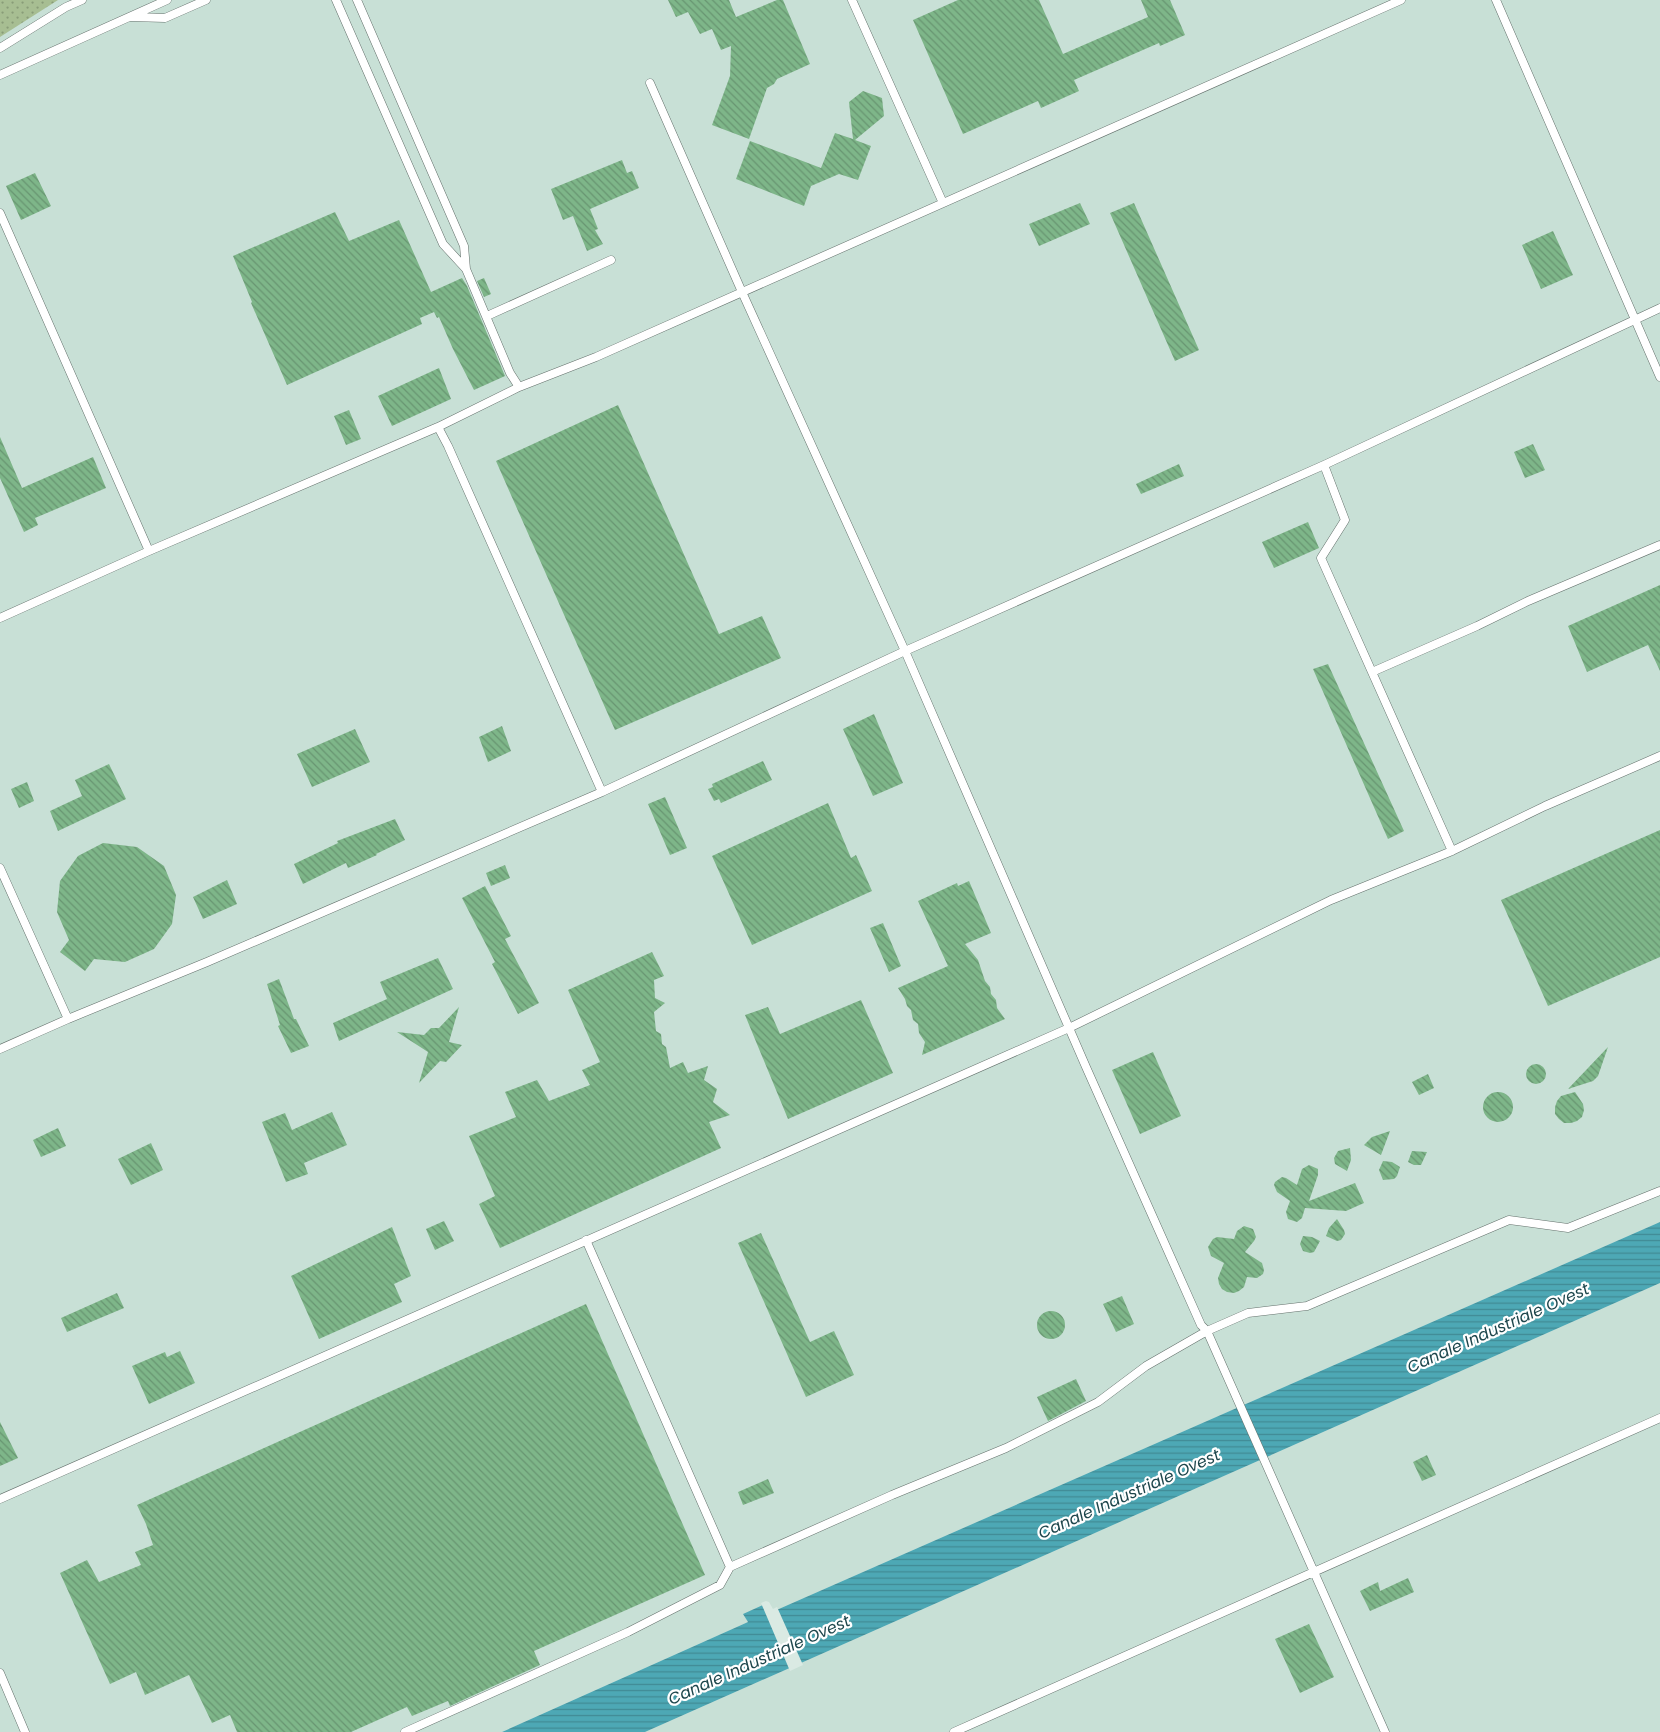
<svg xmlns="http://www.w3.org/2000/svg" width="1660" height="1732" font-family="Poppins,sans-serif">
	<defs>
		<pattern id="grass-dots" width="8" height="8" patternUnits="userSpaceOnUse" patternTransform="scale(1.25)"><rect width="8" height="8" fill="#a7be92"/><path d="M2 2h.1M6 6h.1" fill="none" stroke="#899c78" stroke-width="1.8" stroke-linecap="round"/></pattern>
		<pattern id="water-rules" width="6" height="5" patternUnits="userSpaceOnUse" patternTransform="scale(1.25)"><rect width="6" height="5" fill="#4da8b5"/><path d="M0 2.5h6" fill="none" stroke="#418a94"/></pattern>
		<pattern id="building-back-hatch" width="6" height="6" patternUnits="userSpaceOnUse" patternTransform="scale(1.25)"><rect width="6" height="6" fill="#7eb689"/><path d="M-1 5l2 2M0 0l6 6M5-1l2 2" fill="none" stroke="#689571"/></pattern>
	</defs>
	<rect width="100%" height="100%" fill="#daeae3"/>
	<path fill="#c8e0d6" d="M 0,0 L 1660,0 L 1660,1222 L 772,1612 L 767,1604 L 744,1614 L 748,1622 L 502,1732 L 0,1732 Z
		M 1660,1283 L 1660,1732 L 645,1732 Z"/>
	<path fill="url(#grass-dots)" d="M 0,0 L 58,0 L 0,37 Z"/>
	<path fill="url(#water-rules)" d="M 1660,1222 L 1660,1283 L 645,1732 L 502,1732 L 748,1622 L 743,1614 L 767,1603 L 772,1612 Z"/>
	<path fill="#daeae3" d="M 766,1601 L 769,1602 L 773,1609 L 777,1607 L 803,1665 L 790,1671 L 761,1603 Z"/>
	<path fill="url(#building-back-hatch)" d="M 668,0 L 729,0 L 736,17 L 777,0 L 783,0 L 810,64 L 777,79 L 774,84 L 767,88 L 749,139 L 712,125 L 730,76 L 731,46 L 721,50 L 712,29 L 700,34 L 688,12 L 676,17 Z
		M 958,0 L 1039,0 L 1063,54 L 1148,17 L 1141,0 L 1170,0 L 1185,35 L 1160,46 L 1159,43 L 1074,80 L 1079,91 L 1041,108 L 1038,101 L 963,134 L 913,20 Z
		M 863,91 L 882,98 L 884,116 L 855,140 L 871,146 L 858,180 L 839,174 L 811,186 L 804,206 L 736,179 L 750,141 L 821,168 L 835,133 L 853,139 L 849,102 Z
		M 622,160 L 627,173 L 632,171 L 639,188 L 590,209 L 598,229 L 595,230 L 603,244 L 587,251 L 573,216 L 563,220 L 551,189 Z
		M 35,173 L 51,206 L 21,220 L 6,186 Z
		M 1080,203 L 1090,224 L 1039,246 L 1029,224 Z
		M 1134,203 L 1199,350 L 1175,361 L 1110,213 Z
		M 335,212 L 349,241 L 399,220 L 431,292 L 462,278 L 467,286 L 505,376 L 474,390 L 453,349 L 439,317 L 437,318 L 434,312 L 420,318 L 422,324 L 287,385 L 251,303 L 252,302 L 233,256 Z
		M 1553,231 L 1573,275 L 1541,289 L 1522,245 Z
		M 484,278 L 491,294 L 484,297 L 477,281 Z
		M 439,368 L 451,399 L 392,426 L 378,396 Z
		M 618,405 L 719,634 L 762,616 L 781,658 L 615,730 L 496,461 Z
		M 349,410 L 361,439 L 346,445 L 334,416 Z
		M 0,437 L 22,488 L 93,457 L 106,488 L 35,518 L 38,525 L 24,532 L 0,478 Z
		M 1533,444 L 1545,470 L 1525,478 L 1514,452 Z
		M 1179,464 L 1184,476 L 1141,494 L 1136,484 Z
		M 1308,522 L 1319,548 L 1274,568 L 1262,542 Z
		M 1660,585 L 1660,671 L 1648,645 L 1587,672 L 1568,626 Z
		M 1328,664 L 1404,831 L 1388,839 L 1313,669 Z
		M 874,714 L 903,783 L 873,796 L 843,729 Z
		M 502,726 L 511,751 L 488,762 L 479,737 Z
		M 355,729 L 370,762 L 312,787 L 297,754 Z
		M 763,761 L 772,780 L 721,803 L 719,799 L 714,801 L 708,789 L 713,787 L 712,784 Z
		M 109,764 L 126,799 L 58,831 L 50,811 L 82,796 L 75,780 Z
		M 27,782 L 34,801 L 19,808 L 11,789 Z
		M 665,797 L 687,848 L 670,855 L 648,804 Z
		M 828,803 L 851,858 L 856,855 L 872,891 L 752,945 L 712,856 Z
		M 395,819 L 405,840 L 376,854 L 377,855 L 348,868 L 346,863 L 303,884 L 294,864 L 338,843 L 337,841 Z
		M 1660,830 L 1660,957 L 1548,1006 L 1501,900 Z
		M 103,843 L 137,847 L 164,866 L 176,895 L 172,924 L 154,949 L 125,962 L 94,959 L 85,971 L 60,952 L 69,940 L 57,912 L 60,881 L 78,856 Z
		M 505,865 L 510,878 L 491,886 L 486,873 Z
		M 227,880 L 237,904 L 203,919 L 193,897 Z
		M 969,881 L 991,933 L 965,944 L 978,960 L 985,981 L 990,987 L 991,994 L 996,1000 L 997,1008 L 1005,1019 L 922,1055 L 925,1042 L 919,1033 L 918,1024 L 913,1020 L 911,1010 L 907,1006 L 905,999 L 898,988 L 948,966 L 918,901 L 957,883 L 958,886 Z
		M 485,886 L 511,936 L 505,939 L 539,1003 L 518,1014 L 492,964 L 495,962 L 462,898 Z
		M 883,923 L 901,966 L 889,972 L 870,928 Z
		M 652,952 L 664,976 L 654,980 L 655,998 L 665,1003 L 654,1012 L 656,1031 L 661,1034 L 662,1044 L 666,1047 L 670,1068 L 683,1062 L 688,1073 L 708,1066 L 704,1080 L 717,1089 L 713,1102 L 730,1115 L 709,1122 L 721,1148 L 500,1248 L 479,1204 L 495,1196 L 469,1136 L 516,1117 L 505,1092 L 537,1080 L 549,1101 L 590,1085 L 582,1070 L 600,1062 L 568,990 Z
		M 438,958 L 453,989 L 339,1041 L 333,1023 L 387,999 L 380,982 Z
		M 279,979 L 294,1019 L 296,1019 L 309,1046 L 291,1053 L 278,1026 L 280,1025 L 267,984 Z
		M 861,1000 L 893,1073 L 788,1119 L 745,1015 L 768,1007 L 780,1034 Z
		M 459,1007 L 449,1042 L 462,1045 L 446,1062 L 440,1061 L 419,1083 L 428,1052 L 397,1032 L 424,1035 L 431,1028 L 439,1028 Z
		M 1608,1047 L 1598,1076 L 1593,1081 L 1568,1089 Z
		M 1153,1052 L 1181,1116 L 1140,1134 L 1112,1070 Z
		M1526 1074a10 10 0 1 1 20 0a10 10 0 1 1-20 0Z
		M 1428,1074 L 1434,1088 L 1419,1095 L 1412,1082 Z
		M 1575,1092 L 1583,1104 L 1584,1110 L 1582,1117 L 1577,1121 L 1571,1123 L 1564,1123 L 1559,1119 L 1555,1114 L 1555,1107 L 1557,1101 L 1561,1096 Z
		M1483 1107a15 15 0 1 1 30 0a15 15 0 1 1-30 0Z
		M 332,1112 L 347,1145 L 304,1163 L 308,1174 L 286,1182 L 262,1122 L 285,1113 L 292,1130 Z
		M 58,1128 L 66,1146 L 41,1157 L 33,1140 Z
		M 1390,1131 L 1381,1155 L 1364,1145 L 1372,1137 Z
		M 151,1143 L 163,1170 L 131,1185 L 118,1159 Z
		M 1350,1148 L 1351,1160 L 1347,1171 L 1335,1164 L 1334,1158 L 1338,1151 Z
		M 1412,1151 L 1427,1152 L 1421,1165 L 1414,1165 L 1408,1162 Z
		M 1383,1161 L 1392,1162 L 1400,1167 L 1397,1176 L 1394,1179 L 1383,1180 L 1379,1170 Z
		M 1309,1165 L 1318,1169 L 1318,1175 L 1309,1201 L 1355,1183 L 1364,1203 L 1346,1211 L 1305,1208 L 1302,1218 L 1297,1222 L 1288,1219 L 1286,1212 L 1290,1201 L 1277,1192 L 1274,1185 L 1275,1182 L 1282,1177 L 1286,1178 L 1297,1185 L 1302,1169 Z
		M 1337,1219 L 1344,1230 L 1345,1234 L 1341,1240 L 1337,1241 L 1326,1236 L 1329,1228 Z
		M 444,1221 L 454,1241 L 435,1250 L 426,1229 Z
		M 1244,1226 L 1253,1229 L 1256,1237 L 1254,1241 L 1245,1252 L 1262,1263 L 1264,1270 L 1263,1274 L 1257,1278 L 1247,1277 L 1244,1287 L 1239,1291 L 1234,1293 L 1227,1292 L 1222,1289 L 1219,1284 L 1218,1278 L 1224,1263 L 1211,1256 L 1208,1247 L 1213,1239 L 1217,1237 L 1234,1239 L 1237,1231 Z
		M 392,1227 L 411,1276 L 394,1284 L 402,1302 L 319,1339 L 291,1276 Z
		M 761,1233 L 810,1342 L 834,1331 L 854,1375 L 806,1397 L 738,1243 Z
		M 1303,1236 L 1312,1237 L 1320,1241 L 1314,1252 L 1310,1253 L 1303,1251 L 1300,1244 Z
		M 117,1293 L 124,1308 L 67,1332 L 61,1318 Z
		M 1122,1296 L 1134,1324 L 1116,1332 L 1103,1304 Z
		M 586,1304 L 705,1575 L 534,1651 L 540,1665 L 487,1689 L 450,1706 L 448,1701 L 412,1716 L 407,1707 L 351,1732 L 237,1732 L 230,1715 L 212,1723 L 189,1675 L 145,1695 L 136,1672 L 110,1684 L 60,1573 L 87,1560 L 99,1582 L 141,1565 L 135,1552 L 153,1545 L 146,1524 L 137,1505 Z
		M1037 1325a14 14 0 1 1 28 0a14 14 0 1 1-28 0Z
		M 180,1351 L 195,1383 L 149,1404 L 132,1366 L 165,1352 L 167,1357 Z
		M 1076,1379 L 1086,1401 L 1048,1421 L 1037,1397 Z
		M 0,1422 L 18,1458 L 0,1466 Z
		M 1427,1455 L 1436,1475 L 1422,1481 L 1413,1462 Z
		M 768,1479 L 774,1493 L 743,1505 L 738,1492 Z
		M 1408,1578 L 1414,1592 L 1370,1611 L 1360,1591 L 1378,1582 L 1380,1591 Z
		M 1309,1624 L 1334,1677 L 1300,1693 L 1275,1639 Z"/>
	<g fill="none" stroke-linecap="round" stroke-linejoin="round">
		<g stroke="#64716c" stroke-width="9">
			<path id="service" d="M 336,0 L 443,244 L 466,269
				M 357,0 L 464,246 L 466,269 L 510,373 L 519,387
				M 852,0 L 943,203
				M 1496,0 L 1660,377
				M 131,17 L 165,18 L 206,0
				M 0,48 L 66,7 L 82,0
				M 0,75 L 167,0
				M 650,83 L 742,292 L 905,651 L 1086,1067 L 1201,1325 L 1207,1331 L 1385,1732
				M 0,213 L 149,551
				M 487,316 L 611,260
				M 438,427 L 448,446 L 602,792
				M 1324,465 L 1345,520 L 1321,558 L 1452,851
				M 0,618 L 149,551 L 438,427 L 519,387 L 596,357 L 1401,0
				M 1372,672 L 1477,626 L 1528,601 L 1660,545
				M 0,868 L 68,1019
				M 0,1049 L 68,1019 L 207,962 L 602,792 L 905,651 L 1324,465 L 1660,308
				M 0,1499 L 1069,1028 L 1331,900 L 1452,851 L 1545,806 L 1660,756
				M 730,1567 L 892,1495 L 1006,1448 L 1098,1402 L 1146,1366 L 1207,1331 L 1248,1313 L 1307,1306 L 1509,1220 L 1568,1228 L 1660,1191
				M 0,1673 L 25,1732
				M 405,1732 L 628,1632 L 720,1585 L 730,1567 L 586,1240
				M 954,1732 L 1660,1418"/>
		</g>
		<use href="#service" stroke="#fff" stroke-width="8"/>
	</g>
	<g text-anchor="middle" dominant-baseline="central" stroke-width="4.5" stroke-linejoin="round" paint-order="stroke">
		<g font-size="16" font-style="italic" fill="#1d464c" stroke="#fff">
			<text transform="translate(1498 1328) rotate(-24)">Canale Industriale Ovest</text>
			<text transform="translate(1129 1494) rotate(-24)">Canale Industriale Ovest</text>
			<text transform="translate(759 1660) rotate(-24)">Canale Industriale Ovest</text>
		</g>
	</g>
</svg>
